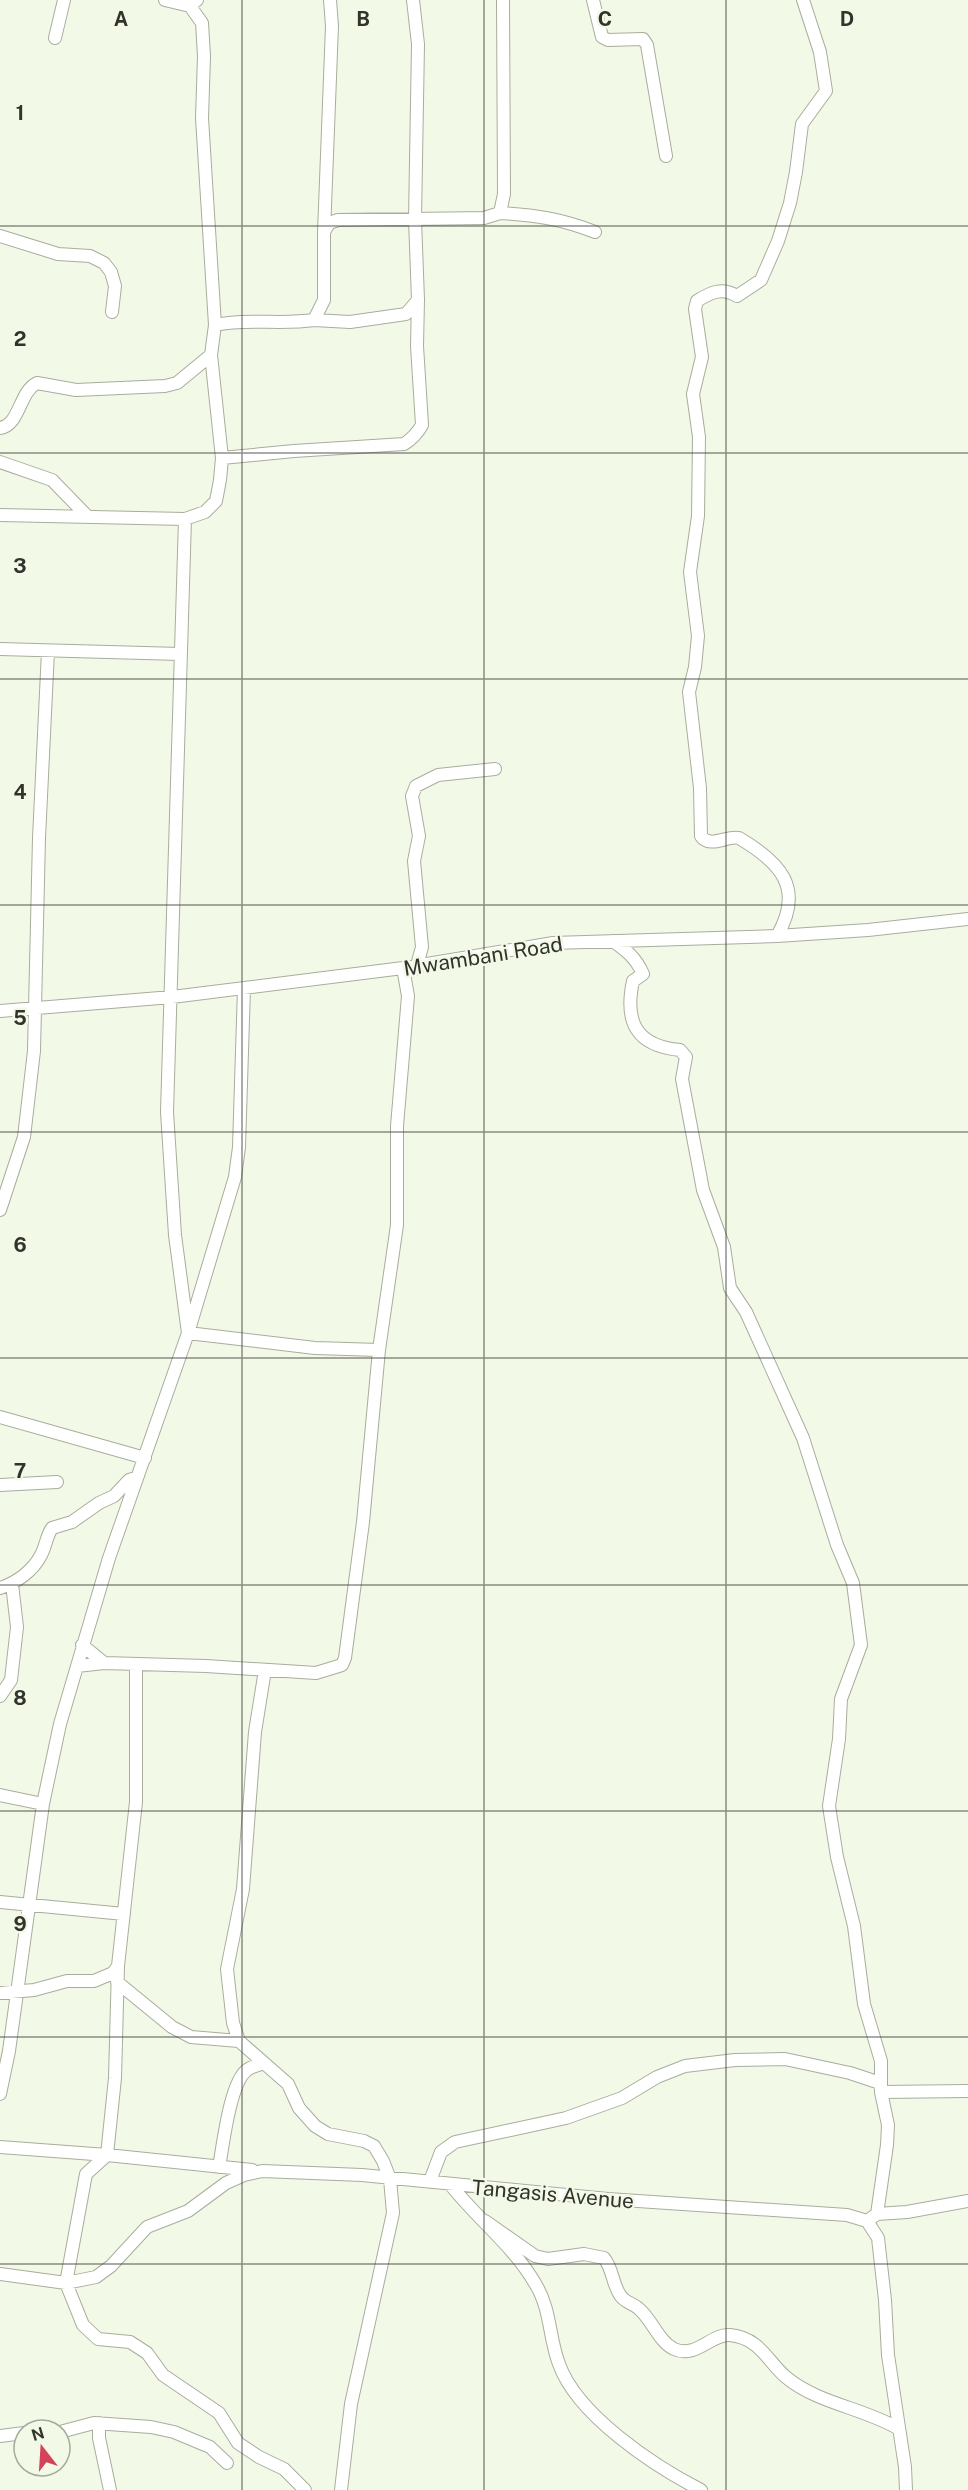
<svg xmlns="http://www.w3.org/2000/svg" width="968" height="2490" font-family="'Public Sans',sans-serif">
	<rect width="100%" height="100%" fill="#f3f9e7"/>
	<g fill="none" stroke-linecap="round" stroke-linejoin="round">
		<g stroke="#a8ad9d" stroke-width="14">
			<path id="minor" d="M 165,0 L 190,6 L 197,0
				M 593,0 L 602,37 L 608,40 L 643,39 L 647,45 L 666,156
				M 190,6 L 202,23 L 204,56 L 202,118 L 215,325
				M 55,38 L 64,0
				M 500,213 C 535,215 562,219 595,232
				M 324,232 L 332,26 L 330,0
				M 0,236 L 58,254 L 90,256 L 104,263 L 111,272 L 115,286 L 112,312
				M 314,320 L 350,322 L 406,314 L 418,300 L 415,219 L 418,44 L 413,0
				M 0,428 C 20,425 19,392 37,383 L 76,390 L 165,386 L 177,383 L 211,355
				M 222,458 L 294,451 L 404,444 C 412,439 417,434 422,425 L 417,346 L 418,300
				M 0,462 L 52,480 L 88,517
				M 0,515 L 185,519 L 205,512 L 216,501 L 220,480 L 222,458 L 211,355 L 215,325 C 247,318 281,325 314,320 L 324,300 L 324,232 L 329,223 L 338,220 L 484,218 L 500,213 L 504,194 L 503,0
				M 0,649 L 180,654
				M 777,936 C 805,888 780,862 739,838 C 727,835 710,849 701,836 L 700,788 L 689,692 L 695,667 L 698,636 L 690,572 L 698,516 L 699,437 L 693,394 L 702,357 L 695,309 L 697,301 C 711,292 722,287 737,296 L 761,280 L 778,241 L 790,203 L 796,172 L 802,124 L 826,91 L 820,52 L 803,0
				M 613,941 C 627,951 636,958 643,974 L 633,981 C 624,1023 637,1046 680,1050 L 686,1057 L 682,1079 L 703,1190 L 724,1247 L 730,1288 L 746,1312 L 803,1438 L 837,1545 L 853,1583 L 861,1645 L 841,1699 L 839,1739 L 829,1806 L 837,1857 L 854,1926 L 864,2004 L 881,2061 L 881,2092 L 888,2125 L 887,2145 L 877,2214 L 867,2221
				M 416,969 L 422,947 L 414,861 L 419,836 L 412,796 L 416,786 L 438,775 L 495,769
				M 244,988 L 239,1147 L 235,1177 L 188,1333 L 315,1348 L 379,1350
				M 0,1011 L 172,997 L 403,968 L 553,943 L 777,936 L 868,930 L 968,919
				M 0,1210 L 24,1137 L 34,1051 L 39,838 L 48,651
				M 0,1417 L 145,1458
				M 0,1485 L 57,1482
				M 0,1588 C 16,1583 33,1571 41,1555 C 46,1546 46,1537 52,1528 L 72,1522 L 99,1503 L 114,1496 L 129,1480 L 136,1478
				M 82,1645 L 104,1663
				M 77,1666 L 104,1663 L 206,1666 L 316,1673 L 342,1665 L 345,1658 L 363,1522 L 379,1350 L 397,1225 L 397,1126 L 408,996 L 403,968
				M 136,1666 L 136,1802 L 118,1966 L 115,2078 L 107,2155 L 86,2174 L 66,2283 L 83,2325 L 98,2339 L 130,2342 L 147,2353 L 163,2375 L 219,2413 L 238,2443 L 259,2457 L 284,2469 L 305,2490
				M 0,1696 L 11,1680 L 17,1627 L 12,1584
				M 0,1795 L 43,1804
				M 0,1902 L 124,1914
				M 117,1982 L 172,2027 L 191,2037 L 239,2041 L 288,2084 L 299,2108 L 315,2126 L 328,2134 L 364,2141 L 374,2146 L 383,2161 L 390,2179 L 393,2213 L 351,2404 L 341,2490
				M 0,1993 L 34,1990 L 67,1981 L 94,1981 L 113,1973 L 118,1966
				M 239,2041 L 233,2023 L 227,1969 L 243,1889 L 255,1732 L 265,1670
				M 881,2092 L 968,2091
				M 0,2094 L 9,2051 L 43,1804 L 60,1724 L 109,1558 L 188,1333 L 175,1235 L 167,1112 L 185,519
				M 0,2147 L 107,2155 L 252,2170
				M 219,2167 C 223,2146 230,2082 247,2070 C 252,2066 259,2065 264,2063
				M 430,2181 L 441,2152 L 455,2142 L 566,2118 L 622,2098 L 657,2077 L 685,2066 L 735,2060 L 785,2059 L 850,2073 L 880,2083
				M 450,2184 C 477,2219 514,2246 536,2285 C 551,2310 549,2338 559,2364 C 577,2415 654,2466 701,2490
				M 877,2214 L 907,2212 L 968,2201
				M 485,2221 L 535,2256 L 548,2259 L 584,2254 L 604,2258 C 613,2269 612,2283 620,2295 C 624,2302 632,2303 638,2308 C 652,2319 658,2341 674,2349 C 696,2359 712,2333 730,2335 C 761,2338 768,2363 787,2378 C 819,2404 864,2408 899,2429
				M 0,2274 L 66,2283 L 96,2277 L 111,2266 L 147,2227 L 188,2211 L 226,2183 L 244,2175 L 262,2171 L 362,2175 L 608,2199 L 847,2215 L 867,2221 L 878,2238 L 885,2300 L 888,2355 L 905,2467 L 906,2490
				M 99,2423 L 99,2438 L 110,2490
				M 60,2432 L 94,2423 L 151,2427 L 174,2432 L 210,2447 L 227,2463
				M 0,2436 L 24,2433"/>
		</g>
		<use href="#minor" stroke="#fff" stroke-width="12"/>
	</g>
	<path fill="none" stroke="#31332c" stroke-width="1.5" stroke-opacity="0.55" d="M 242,0 L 242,2490M 484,0 L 484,2490M 726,0 L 726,2490M 0,226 L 968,226M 0,453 L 968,453M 0,679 L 968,679M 0,905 L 968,905M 0,1132 L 968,1132M 0,1358 L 968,1358M 0,1585 L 968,1585M 0,1811 L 968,1811M 0,2037 L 968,2037M 0,2264 L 968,2264"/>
	<g text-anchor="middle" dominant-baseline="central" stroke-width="5" stroke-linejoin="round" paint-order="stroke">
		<g font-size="21" fill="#31332c" stroke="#f3f9e7">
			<text transform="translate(483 956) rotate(-9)">Mwambani Road</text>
			<text transform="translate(553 2194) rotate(5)">Tangasis Avenue</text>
		</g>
	</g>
	<g font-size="20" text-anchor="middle" font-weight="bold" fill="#31332c" stroke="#f3f9e7" stroke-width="5" stroke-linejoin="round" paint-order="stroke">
		<text x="121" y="26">A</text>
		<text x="363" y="26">B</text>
		<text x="605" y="26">C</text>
		<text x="847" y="26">D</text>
		<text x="20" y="120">1</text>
		<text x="20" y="346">2</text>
		<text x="20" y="573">3</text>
		<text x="20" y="799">4</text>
		<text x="20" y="1025">5</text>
		<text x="20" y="1252">6</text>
		<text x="20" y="1478">7</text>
		<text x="20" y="1705">8</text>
		<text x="20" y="1931">9</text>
	</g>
	<g transform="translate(42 2448) rotate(343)"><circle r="28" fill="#f3f9e7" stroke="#a5aa9c" stroke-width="1.5"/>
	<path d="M0-4.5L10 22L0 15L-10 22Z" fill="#d34359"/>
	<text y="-9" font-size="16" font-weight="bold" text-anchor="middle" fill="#31332c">N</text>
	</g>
</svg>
